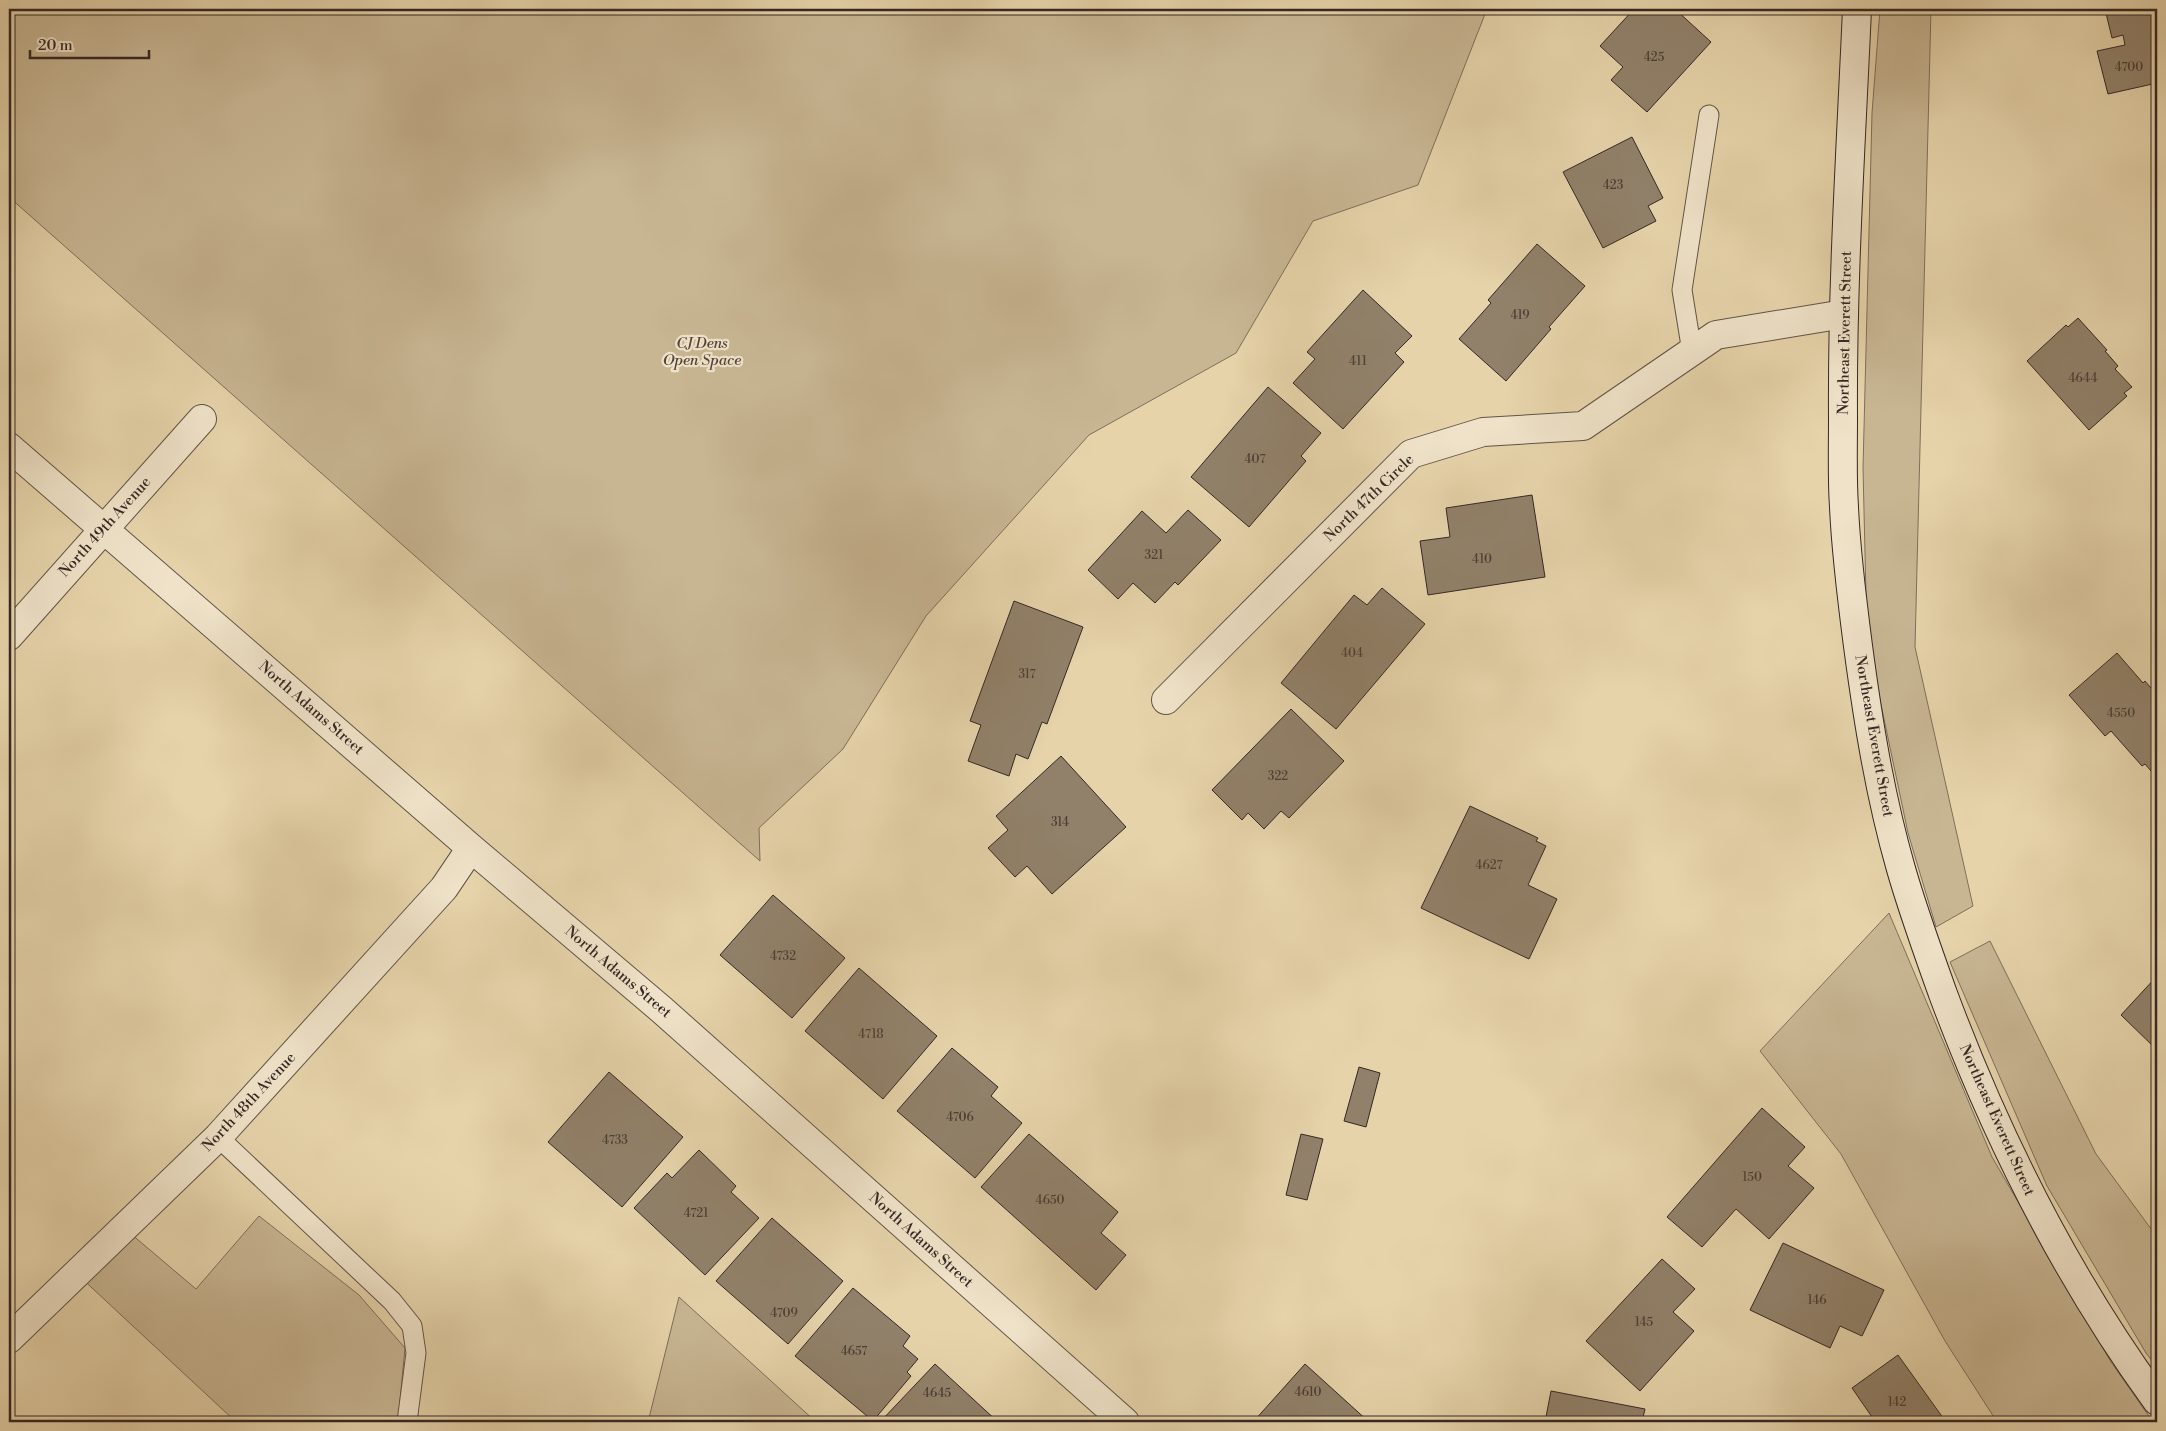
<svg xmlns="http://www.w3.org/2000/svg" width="2166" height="1431" font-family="'Libre Bodoni',serif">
	<rect width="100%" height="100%" fill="#e6d3aa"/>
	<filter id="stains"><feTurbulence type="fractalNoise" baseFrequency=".004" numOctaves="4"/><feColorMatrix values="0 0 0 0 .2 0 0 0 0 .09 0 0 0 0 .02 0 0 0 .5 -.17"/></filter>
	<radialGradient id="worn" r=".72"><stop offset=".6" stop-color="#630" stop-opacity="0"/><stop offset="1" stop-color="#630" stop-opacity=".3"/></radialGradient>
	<path fill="#c8b693" stroke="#7e6f5c" d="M 9,9 L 1487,9 L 1418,185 L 1313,221 L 1236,353 L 1089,435 L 926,616 L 843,749 L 759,828 L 760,861 L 9,197 Z
		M 1880,9 L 1931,9 L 1915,647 L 1973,906 L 1936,927 L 1908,833 L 1867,638 L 1863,468 L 1872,113 Z
		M 1889,913 L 1992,1157 L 2111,1362 L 2153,1422 L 1997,1422 L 1945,1341 L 1841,1154 L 1760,1051 Z
		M 1990,941 L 2096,1154 L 2157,1237 L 2157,1367 L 2146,1353 L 2047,1186 L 1950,962 Z
		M 259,1216 L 359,1295 L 405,1348 L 398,1422 L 236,1422 L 77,1274 L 124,1228 L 196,1289 Z
		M 679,1297 L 816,1422 L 648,1422 Z"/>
	<path fill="#91816a" stroke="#352824" d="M 1634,9 L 1675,9 L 1711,42 L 1647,112 L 1611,80 L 1623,67 L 1600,46 Z
		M 2105,9 L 2157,9 L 2157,83 L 2108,94 L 2097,51 L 2125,45 L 2123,35 L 2112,38 Z
		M 1632,137 L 1663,198 L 1648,206 L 1656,221 L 1603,248 L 1563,172 Z
		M 1537,244 L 1585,286 L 1549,327 L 1551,329 L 1506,381 L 1459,339 L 1491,303 L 1488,300 Z
		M 1363,290 L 1412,336 L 1395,353 L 1404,362 L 1343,429 L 1293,383 L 1315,359 L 1307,352 Z
		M 2078,318 L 2107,350 L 2105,351 L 2118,366 L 2115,369 L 2132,387 L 2124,393 L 2127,396 L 2089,430 L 2027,361 L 2066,325 L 2068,327 Z
		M 1268,387 L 1321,433 L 1301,456 L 1306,461 L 1249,527 L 1191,477 Z
		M 1532,495 L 1545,577 L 1428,595 L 1420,541 L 1450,537 L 1446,508 Z
		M 1188,510 L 1221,540 L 1178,585 L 1175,582 L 1155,603 L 1133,583 L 1118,599 L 1088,570 L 1142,511 L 1166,533 Z
		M 1382,588 L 1425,624 L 1336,729 L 1281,683 L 1354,595 L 1367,605 Z
		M 1014,601 L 1083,627 L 1047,724 L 1042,722 L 1028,759 L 1016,754 L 1009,776 L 968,761 L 981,725 L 970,721 Z
		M 2117,653 L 2143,683 L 2145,681 L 2157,695 L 2157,778 L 2145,764 L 2142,766 L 2111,731 L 2105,736 L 2069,695 Z
		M 1291,709 L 1344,761 L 1289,818 L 1281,811 L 1264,829 L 1248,813 L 1242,820 L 1212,790 Z
		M 1061,756 L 1126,827 L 1052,894 L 1027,866 L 1015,877 L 988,848 L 1008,830 L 996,816 Z
		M 1470,806 L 1538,838 L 1536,841 L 1546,846 L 1528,885 L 1557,899 L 1529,959 L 1421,908 Z
		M 773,895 L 845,958 L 792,1018 L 720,955 Z
		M 859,968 L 937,1036 L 883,1099 L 805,1031 Z
		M 2157,976 L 2157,1050 L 2121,1015 Z
		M 952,1048 L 998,1087 L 991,1096 L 1022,1123 L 975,1178 L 897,1111 Z
		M 1359,1067 L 1380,1073 L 1366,1127 L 1344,1121 Z
		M 609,1072 L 683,1137 L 622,1207 L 548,1142 Z
		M 1762,1108 L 1805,1147 L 1788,1166 L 1814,1188 L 1769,1239 L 1736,1209 L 1702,1247 L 1667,1217 Z
		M 1029,1134 L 1118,1212 L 1101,1233 L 1126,1255 L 1096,1290 L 981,1187 Z
		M 1301,1134 L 1323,1139 L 1307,1200 L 1286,1195 Z
		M 699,1150 L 736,1186 L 731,1192 L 759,1218 L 705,1275 L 634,1208 L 667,1173 L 672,1178 Z
		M 772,1218 L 843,1281 L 788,1344 L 716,1281 Z
		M 1783,1243 L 1884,1290 L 1862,1336 L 1840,1326 L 1830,1348 L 1750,1310 Z
		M 1662,1259 L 1695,1289 L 1673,1312 L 1694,1331 L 1640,1391 L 1586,1341 Z
		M 853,1288 L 910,1336 L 903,1346 L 918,1359 L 907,1372 L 911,1376 L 873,1421 L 795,1356 Z
		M 1898,1355 L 1946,1422 L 1864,1422 L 1872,1417 L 1852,1388 Z
		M 935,1364 L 998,1422 L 880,1422 Z
		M 1305,1364 L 1369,1422 L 1254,1421 Z
		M 1551,1391 L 1645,1409 L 1642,1422 L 1545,1422 Z"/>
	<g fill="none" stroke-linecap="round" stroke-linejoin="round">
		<g stroke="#615346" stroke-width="21">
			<path id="service" d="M 1692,352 L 1682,290 L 1709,115
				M 218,1137 L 392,1301 L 412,1326 L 416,1353 L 407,1422"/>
		</g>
		<g stroke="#615346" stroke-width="30">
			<path id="minor" d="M 9,447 L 471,848 L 662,1010 L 1125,1422
				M 9,636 L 202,419
				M 1166,700 L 1411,454 L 1483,432 L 1583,426 L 1716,335 L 1844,314
				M 9,1339 L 218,1137 L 444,888 L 471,848"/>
		</g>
		<g stroke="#352824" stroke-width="30">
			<path id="secondary" d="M 1857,9 C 1851,145 1842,282 1843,419 C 1843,448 1842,478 1844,507 C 1846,553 1852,600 1858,646 C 1868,721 1880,796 1901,869 C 1913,911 1928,952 1943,994 C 1997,1139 2066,1276 2157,1401"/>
		</g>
		<use href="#service" stroke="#efe2c8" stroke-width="19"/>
		<use href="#minor" stroke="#efe2c8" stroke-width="28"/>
		<use href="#secondary" stroke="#efe2c8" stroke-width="28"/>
	</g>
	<g text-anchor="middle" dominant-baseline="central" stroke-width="4.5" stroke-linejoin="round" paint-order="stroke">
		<g font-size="12" fill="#4c3e36">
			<text x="1654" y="57">425</text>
			<text x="2129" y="67">4700</text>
			<text x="1613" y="185">423</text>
			<text x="1520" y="315">419</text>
			<text x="1358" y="361">411</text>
			<text x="2083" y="378">4644</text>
			<text x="1255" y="459">407</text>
			<text x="1154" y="555">321</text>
			<text x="1482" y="559">410</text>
			<text x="1352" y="653">404</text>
			<text x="1027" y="674">317</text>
			<text x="2121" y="713">4550</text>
			<text x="1278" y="776">322</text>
			<text x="1060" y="822">314</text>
			<text x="1489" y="865">4627</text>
			<text x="783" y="956">4732</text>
			<text x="871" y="1034">4718</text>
			<text x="960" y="1117">4706</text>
			<text x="615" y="1140">4733</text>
			<text x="1752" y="1177">150</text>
			<text x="1050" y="1200">4650</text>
			<text x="696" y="1213">4721</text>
			<text x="1817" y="1300">146</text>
			<text x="784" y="1313">4709</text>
			<text x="1644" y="1322">145</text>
			<text x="854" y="1351">4657</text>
			<text x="1308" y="1392">4610</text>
			<text x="937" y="1393">4645</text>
			<text x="1897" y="1402">142</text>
		</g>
		<g font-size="15" fill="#352824" stroke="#efe2c8">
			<text transform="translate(1845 333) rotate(-89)">Northeast Everett Street</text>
			<text transform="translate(1369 498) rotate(-44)">North 47th Circle</text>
			<text transform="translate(105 527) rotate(-48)">North 49th Avenue</text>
			<text transform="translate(311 708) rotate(41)">North Adams Street</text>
			<text transform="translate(1874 736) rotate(80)">Northeast Everett Street</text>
			<text transform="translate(618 972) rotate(40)">North Adams Street</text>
			<text transform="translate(249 1102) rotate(-47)">North 48th Avenue</text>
			<text transform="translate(1997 1120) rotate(66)">Northeast Everett Street</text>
			<text transform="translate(921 1240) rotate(42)">North Adams Street</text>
		</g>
		<g font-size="15" font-style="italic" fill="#52443a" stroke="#efe2c8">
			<text x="702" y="343">CJ Dens<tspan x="702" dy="17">Open Space</tspan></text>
		</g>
	</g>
	<rect width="2166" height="1431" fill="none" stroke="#e6d3aa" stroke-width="30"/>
	<rect x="10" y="10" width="2146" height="1411" fill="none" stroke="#352824" stroke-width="2.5"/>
	<rect x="15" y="15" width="2136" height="1401" fill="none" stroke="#352824"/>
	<path d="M30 50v8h119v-8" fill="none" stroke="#352824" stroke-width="2.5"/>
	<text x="38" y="50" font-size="15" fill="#352824" stroke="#efe2c8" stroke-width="4" paint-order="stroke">20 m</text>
	<rect width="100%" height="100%" filter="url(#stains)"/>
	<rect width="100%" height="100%" fill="url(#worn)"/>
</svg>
